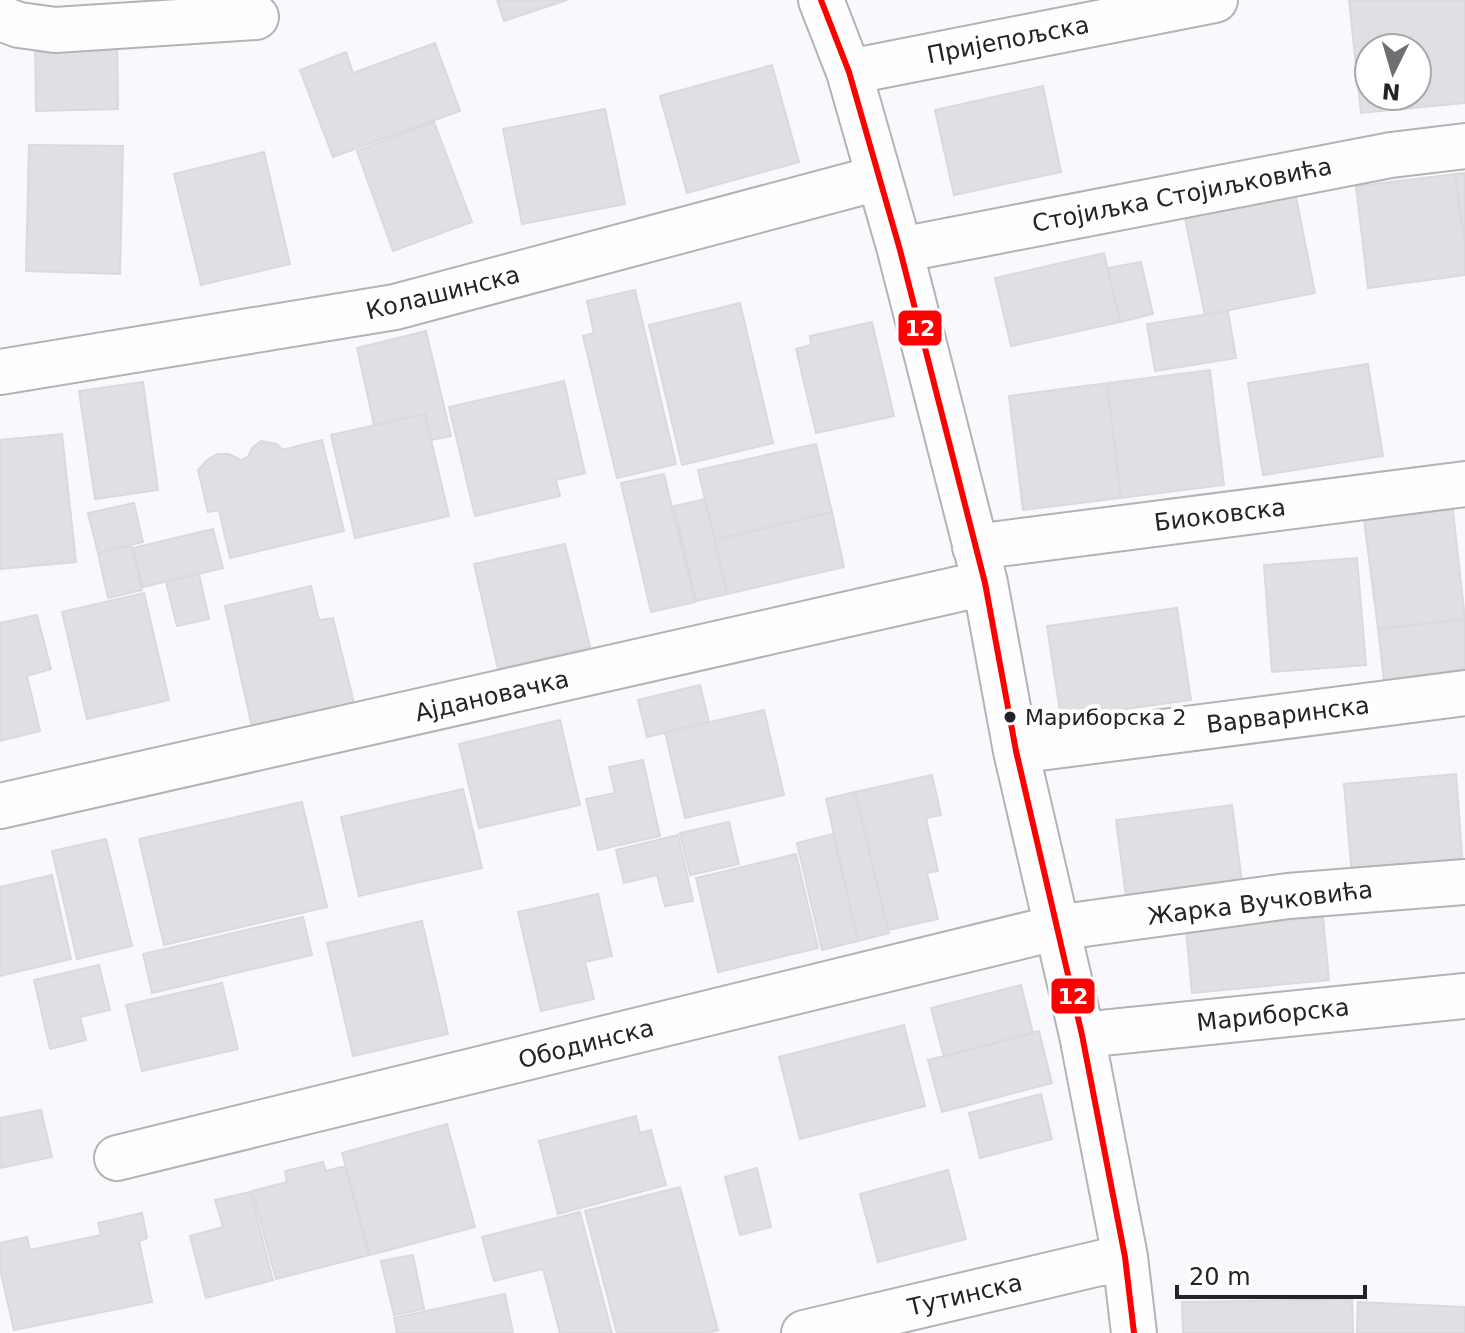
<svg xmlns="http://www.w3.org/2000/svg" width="1465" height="1333" font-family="'DejaVu Sans',sans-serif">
	<rect width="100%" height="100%" fill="#f9f9fd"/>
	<path fill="#e0dfe4" stroke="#d9d9de" stroke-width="2" fill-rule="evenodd" d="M 497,0 L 567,0 L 504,21 Z
		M 1349,0 L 1465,0 L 1465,103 L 1361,113 ZM 1369,48 L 1417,48 L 1417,96 L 1369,96 Z
		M 117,33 L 118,109 L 36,111 L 35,34 Z
		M 435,43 L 460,111 L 333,157 L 300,70 L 346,52 L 353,73 Z
		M 772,65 L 799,162 L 687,193 L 660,96 Z
		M 1043,86 L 1061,172 L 954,195 L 935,110 Z
		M 605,109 L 625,204 L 522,224 L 503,129 Z
		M 434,122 L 472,222 L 393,251 L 357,151 Z
		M 29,145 L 123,146 L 120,274 L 26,271 Z
		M 264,152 L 290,264 L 201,285 L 174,174 Z
		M 1465,173 L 1465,246 L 1455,174 Z
		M 1455,174 L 1465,246 L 1465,275 L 1368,288 L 1356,186 Z
		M 1294,187 L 1315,293 L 1205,315 L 1183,209 Z
		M 1104,253 L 1120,322 L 1011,346 L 995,278 Z
		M 1141,262 L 1153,314 L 1120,322 L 1108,268 Z
		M 635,290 L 676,464 L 617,478 L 583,336 L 594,333 L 587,301 Z
		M 740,303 L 773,443 L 682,465 L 649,325 Z
		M 1228,311 L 1236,358 L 1155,371 L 1147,324 Z
		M 872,322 L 894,416 L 816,433 L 796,349 L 811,345 L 810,336 Z
		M 426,331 L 451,436 L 431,440 L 425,414 L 374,425 L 357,348 Z
		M 1368,364 L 1383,456 L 1263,475 L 1248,383 Z
		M 1210,370 L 1224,485 L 1121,498 L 1107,383 Z
		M 564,381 L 585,473 L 556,480 L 560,496 L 475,516 L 449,407 Z
		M 143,382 L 158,490 L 95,499 L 79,391 Z
		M 1107,383 L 1121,498 L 1023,510 L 1009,396 Z
		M 425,414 L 449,516 L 355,538 L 331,435 Z
		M 62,434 L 76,562 L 0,569 L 0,440 Z
		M 322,440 L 344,531 L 230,558 L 219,510 L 208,512 L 198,470 L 207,460 L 217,454 L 229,454 L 241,460 L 248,457 L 252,448 L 261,441 L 277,444 L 282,450 Z
		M 816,444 L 832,512 L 715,540 L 698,470 Z
		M 664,474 L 695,602 L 651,612 L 621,483 Z
		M 1451,493 L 1465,619 L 1378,629 L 1362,504 Z
		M 705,499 L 727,594 L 696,601 L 674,506 Z
		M 134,503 L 143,542 L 98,553 L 88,513 Z
		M 832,512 L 844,567 L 727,594 L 715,540 Z
		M 213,529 L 223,568 L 143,587 L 133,548 Z
		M 565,544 L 590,647 L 498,669 L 474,564 Z
		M 131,545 L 142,590 L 108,598 L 98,553 Z
		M 1357,558 L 1366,665 L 1272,672 L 1264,565 Z
		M 199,574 L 209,619 L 177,626 L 166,582 Z
		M 311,586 L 319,620 L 333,618 L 354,703 L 252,727 L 225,606 Z
		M 144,593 L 169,700 L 87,719 L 62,612 Z
		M 1177,608 L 1191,700 L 1061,718 L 1047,626 Z
		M 37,615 L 51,669 L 27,676 L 40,731 L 0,741 L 0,623 Z
		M 1465,619 L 1465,669 L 1384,680 L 1378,629 Z
		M 700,685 L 709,722 L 647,737 L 638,700 Z
		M 764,710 L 784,795 L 685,818 L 665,732 Z
		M 560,720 L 580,805 L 479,828 L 459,744 Z
		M 643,760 L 660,836 L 598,850 L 586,799 L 615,793 L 609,767 Z
		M 1456,774 L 1463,867 L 1352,876 L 1344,784 Z
		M 932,775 L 941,815 L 926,818 L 938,871 L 927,873 L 938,919 L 888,930 L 855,792 Z
		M 463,789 L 482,868 L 359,896 L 341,817 Z
		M 855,792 L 889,933 L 858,941 L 826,799 Z
		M 302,802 L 327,907 L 164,945 L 139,839 Z
		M 1232,805 L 1242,882 L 1126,897 L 1116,820 Z
		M 729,822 L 739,864 L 690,875 L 680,833 Z
		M 833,834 L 858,941 L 822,950 L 797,843 Z
		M 678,835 L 693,901 L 665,906 L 657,875 L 624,883 L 616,850 Z
		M 106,839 L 132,946 L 77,959 L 52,851 Z
		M 796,854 L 818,948 L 718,972 L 696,878 Z
		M 52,875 L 71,959 L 0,976 L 0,887 Z
		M 598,894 L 612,956 L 585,962 L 594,999 L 541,1011 L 518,912 Z
		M 303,917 L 312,955 L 152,993 L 143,954 Z
		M 1323,917 L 1329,980 L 1192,993 L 1186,930 Z
		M 422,921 L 448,1034 L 353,1056 L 327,943 Z
		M 99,965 L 110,1010 L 80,1017 L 86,1040 L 50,1049 L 34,980 Z
		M 222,983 L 238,1049 L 142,1071 L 126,1005 Z
		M 1021,985 L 1033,1033 L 944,1057 L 931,1008 Z
		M 904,1025 L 925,1106 L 800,1139 L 779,1057 Z
		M 1039,1031 L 1052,1083 L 942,1112 L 928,1060 Z
		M 1041,1094 L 1052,1139 L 980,1158 L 969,1113 Z
		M 41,1110 L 52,1157 L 0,1168 L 0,1118 Z
		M 636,1116 L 640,1133 L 651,1130 L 666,1185 L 558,1214 L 539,1141 Z
		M 447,1124 L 475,1227 L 370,1255 L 342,1153 Z
		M 323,1162 L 326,1171 L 345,1166 L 369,1255 L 276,1279 L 252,1191 L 287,1182 L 285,1171 Z
		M 757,1168 L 771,1227 L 740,1235 L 725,1177 Z
		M 948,1170 L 966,1239 L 878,1262 L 860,1194 Z
		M 680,1187 L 718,1330 L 708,1333 L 617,1333 L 585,1211 Z
		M 250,1192 L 273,1280 L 206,1298 L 190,1236 L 223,1227 L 215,1200 Z
		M 580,1212 L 612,1333 L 560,1333 L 543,1269 L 494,1281 L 482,1237 Z
		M 142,1213 L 147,1238 L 139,1241 L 152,1302 L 14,1330 L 0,1269 L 0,1243 L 27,1237 L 30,1250 L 101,1235 L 98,1223 Z
		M 413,1255 L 424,1309 L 394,1315 L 381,1261 Z
		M 505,1294 L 513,1333 L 397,1333 L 394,1318 Z
		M 1352,1299 L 1353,1333 L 1183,1333 L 1182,1302 Z
		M 1358,1302 L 1465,1307 L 1465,1333 L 1357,1333 Z"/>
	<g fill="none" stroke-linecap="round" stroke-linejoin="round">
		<g stroke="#b3b3b7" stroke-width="48">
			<path id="minor" d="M 821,0 L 849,72 L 900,250 L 985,583 L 1016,751 L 1082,1035 L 1125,1257 L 1134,1333
				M 0,18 L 19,25 L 55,30 L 256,17
				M 849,72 L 1215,0
				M 900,250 L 1391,155 L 1465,146
				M 0,372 L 395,307 L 878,178
				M 975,547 L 1465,484
				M 1016,751 L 1465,693
				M 0,806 L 985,583
				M 1082,1035 L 1465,996
				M 117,1158 L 1055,928 L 1288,896 L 1465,882
				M 804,1333 L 1125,1257"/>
		</g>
		<use href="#minor" stroke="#fefeff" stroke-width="44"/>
		<g stroke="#fff" stroke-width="12">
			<path id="bus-1" d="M 821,0 L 849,72 L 900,250 L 985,583 L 1016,751 L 1082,1035 L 1125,1257 L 1134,1333"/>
		</g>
		<use href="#bus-1" stroke="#f00" stroke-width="6"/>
	</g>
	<circle fill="#232328" stroke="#fff" stroke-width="3" cx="1010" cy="717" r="7"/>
	<g text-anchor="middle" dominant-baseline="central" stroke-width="8" stroke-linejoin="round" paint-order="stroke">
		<g font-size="22" fill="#232328" stroke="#fff" text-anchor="start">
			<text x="1025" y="717">Мариборска 2</text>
		</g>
		<g font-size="24" fill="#232328" stroke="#fff">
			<text transform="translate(1008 40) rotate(-11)">Пријепољска</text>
			<text transform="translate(1182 195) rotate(-11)">Стојиљка Стојиљковића</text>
			<text transform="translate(443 293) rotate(-14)">Колашинска</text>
			<text transform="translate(1220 515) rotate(-7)">Биоковска</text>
			<text transform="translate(492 696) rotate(-13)">Ајдановачка</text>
			<text transform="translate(1288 715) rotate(-7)">Варваринска</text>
			<text transform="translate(1260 903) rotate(-7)">Жарка Вучковића</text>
			<text transform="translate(1273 1015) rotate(-6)">Мариборска</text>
			<text transform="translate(586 1044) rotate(-14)">Ободинска</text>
			<text transform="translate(965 1295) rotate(-13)">Тутинска</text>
		</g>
	</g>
	<g stroke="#fff" stroke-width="3">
		<rect x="897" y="309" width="46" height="38" rx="8" fill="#f00"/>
		<rect x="1050" y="977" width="46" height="38" rx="8" fill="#f00"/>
	</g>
	<g font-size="22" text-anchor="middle" font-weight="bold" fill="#fff">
		<text x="920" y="336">12</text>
		<text x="1073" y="1004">12</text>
	</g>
	<g transform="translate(1393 72) rotate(185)"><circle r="38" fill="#ffffff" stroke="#a7a7a9" stroke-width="2"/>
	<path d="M0-6L14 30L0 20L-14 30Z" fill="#6e6e73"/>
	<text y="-12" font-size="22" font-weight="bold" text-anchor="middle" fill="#232328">N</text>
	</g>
	<path d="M1177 1285v12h188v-12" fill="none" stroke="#232328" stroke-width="4"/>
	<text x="1189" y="1285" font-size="24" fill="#232328" stroke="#ffffff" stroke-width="6" paint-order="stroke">20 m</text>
</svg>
